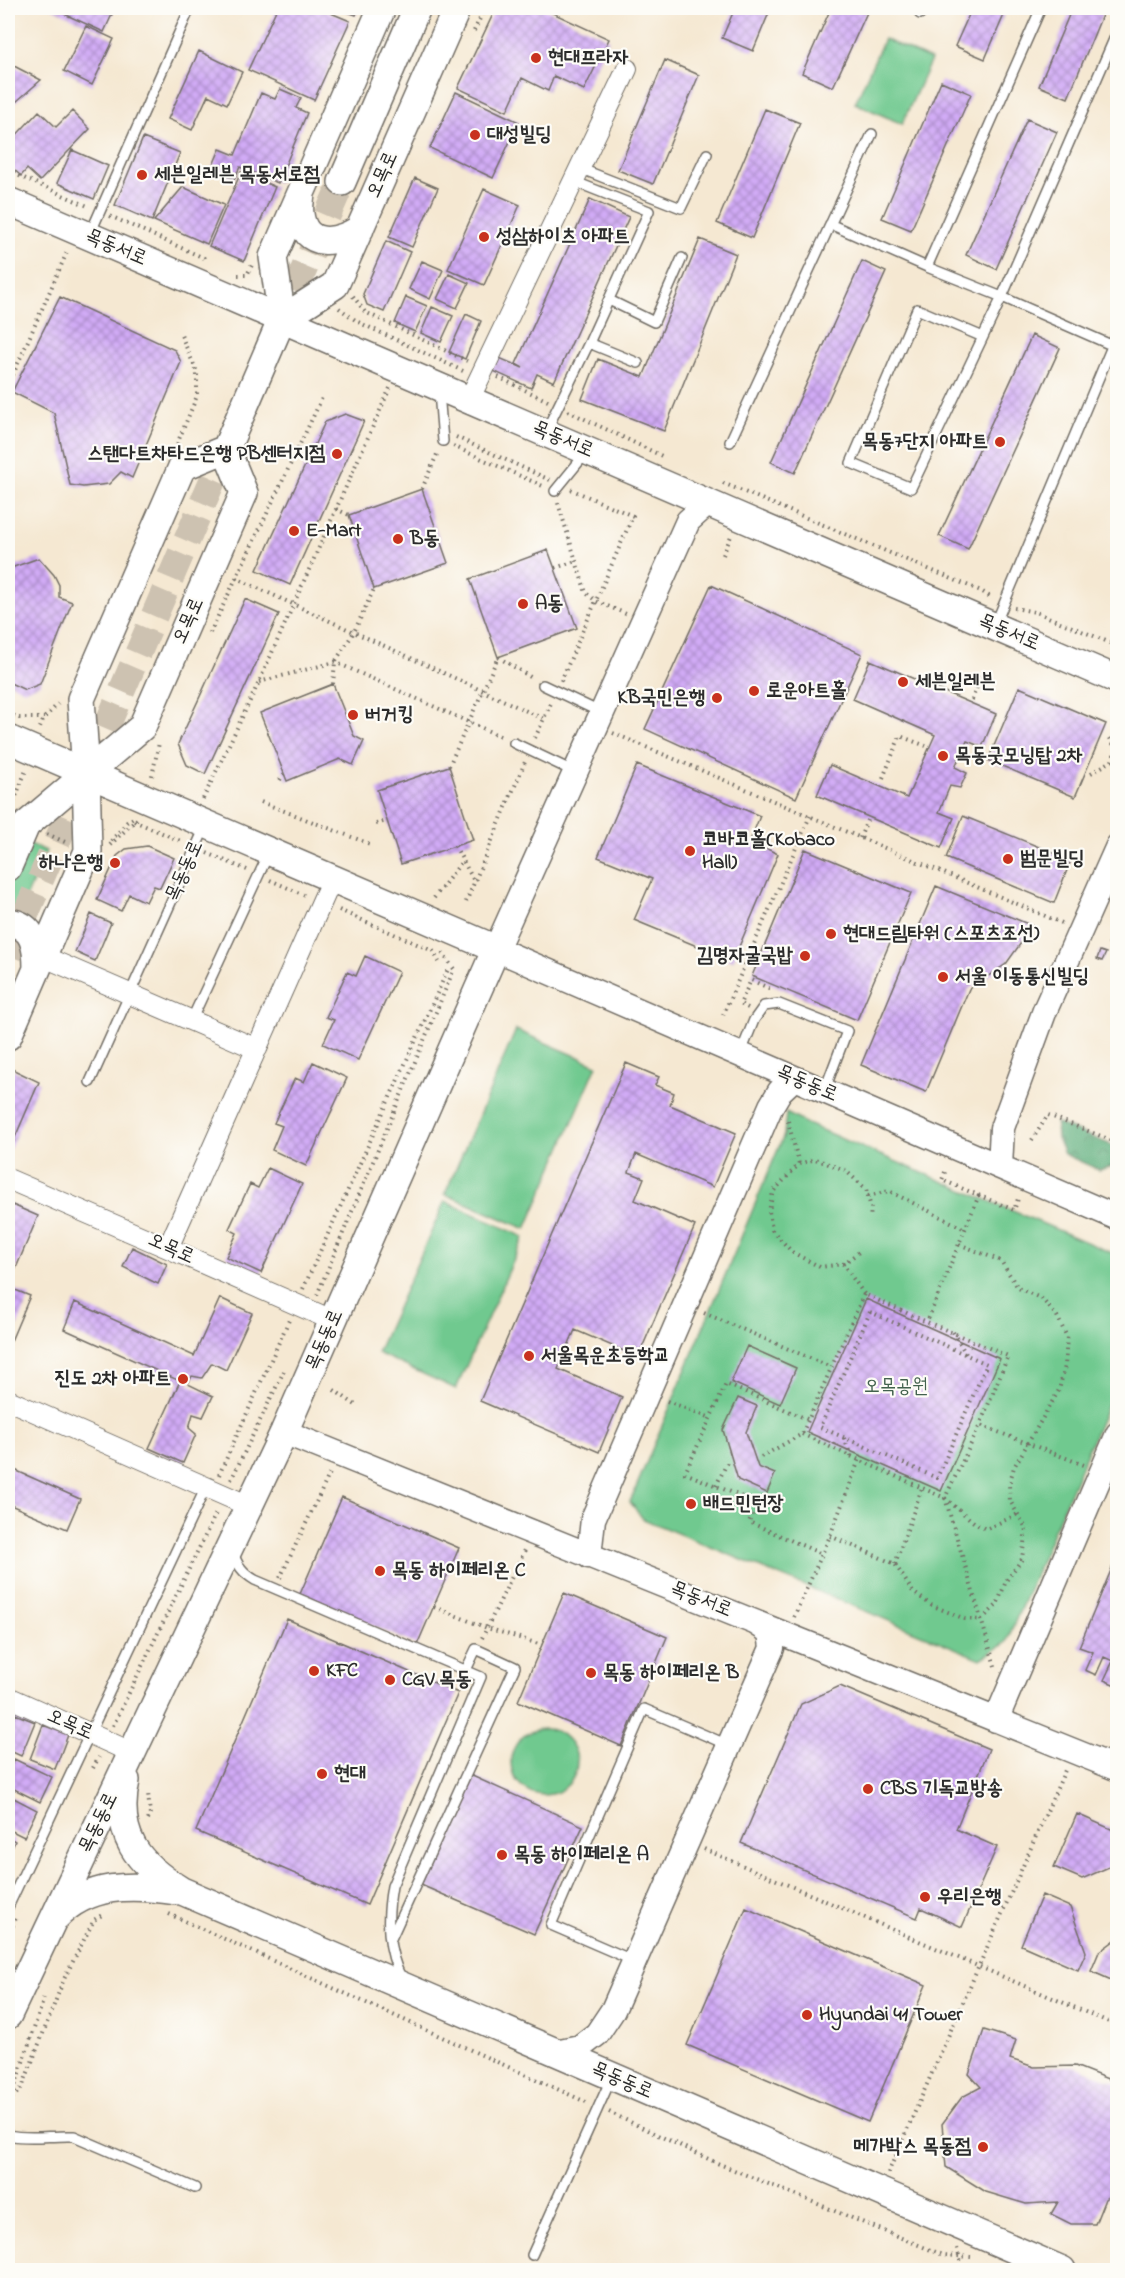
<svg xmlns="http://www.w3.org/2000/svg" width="1125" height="2278" font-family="'Indie Flower','Poor Story',sans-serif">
	<defs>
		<pattern id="forest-crowns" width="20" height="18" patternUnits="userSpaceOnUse" patternTransform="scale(1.5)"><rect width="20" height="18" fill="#5cad7a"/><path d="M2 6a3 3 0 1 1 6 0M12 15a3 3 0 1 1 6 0" fill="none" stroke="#4c8d64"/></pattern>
		<pattern id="building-cross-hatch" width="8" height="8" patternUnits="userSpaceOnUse" patternTransform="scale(1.5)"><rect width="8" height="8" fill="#d1abf6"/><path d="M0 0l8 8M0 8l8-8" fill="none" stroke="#aa8bc7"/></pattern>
	</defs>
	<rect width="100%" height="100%" fill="#fdfcf7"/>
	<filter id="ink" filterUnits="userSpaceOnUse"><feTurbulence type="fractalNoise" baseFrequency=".0167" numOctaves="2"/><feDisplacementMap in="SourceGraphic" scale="12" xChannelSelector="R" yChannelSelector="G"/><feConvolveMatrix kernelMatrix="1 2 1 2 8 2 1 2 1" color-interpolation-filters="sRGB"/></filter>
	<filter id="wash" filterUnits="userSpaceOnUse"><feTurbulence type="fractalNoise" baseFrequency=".008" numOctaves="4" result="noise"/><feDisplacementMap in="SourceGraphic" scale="24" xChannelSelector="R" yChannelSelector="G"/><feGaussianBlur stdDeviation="1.35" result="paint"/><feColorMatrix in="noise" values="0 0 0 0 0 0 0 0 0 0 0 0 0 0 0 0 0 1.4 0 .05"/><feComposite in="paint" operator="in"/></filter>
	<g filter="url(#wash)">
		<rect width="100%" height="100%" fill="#f5e8d2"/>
		<path fill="#70c98f" stroke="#4e7a5d" stroke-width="1.5" d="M 884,39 L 931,60 L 902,124 L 855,103 Z
			M 23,841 L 46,851 L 21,910 L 8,906 L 8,876 Z
			M 516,1030 L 597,1065 L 526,1229 L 445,1194 Z
			M 786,1113 L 807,1124 L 1117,1255 L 1117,1382 L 1006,1643 L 981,1659 L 643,1519 L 630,1502 L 784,1135 Z
			M 445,1201 L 524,1237 L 456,1389 L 377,1353 Z
			M511 1762a33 33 0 1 1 66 0a33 33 0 1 1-66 0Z"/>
		<path fill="url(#forest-crowns)" stroke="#446c52" stroke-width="1.5" d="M 1056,1123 L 1117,1147 L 1117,1159 L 1113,1166 L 1099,1170 L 1064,1154 L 1057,1138 Z"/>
		<g id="blocks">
			<path fill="url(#building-cross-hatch)" d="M 51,8 L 115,8 L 104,32 Z
				M 277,8 L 319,8 L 350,21 L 314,100 L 248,70 Z
				M 337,8 L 359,8 L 356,15 Z
				M 496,8 L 542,8 L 609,39 L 584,90 L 554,76 L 548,91 L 522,78 L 507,111 L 458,88 Z
				M 735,8 L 771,8 L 753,51 L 722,38 Z
				M 831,8 L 869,8 L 833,87 L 802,73 Z
				M 972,8 L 1007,8 L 985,59 L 955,46 Z
				M 1072,8 L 1105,8 L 1068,98 L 1039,86 Z
				M 86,26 L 114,39 L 92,85 L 64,71 Z
				M 199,51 L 242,72 L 227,104 L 208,95 L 192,130 L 168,119 Z
				M 665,60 L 699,75 L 653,184 L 618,170 Z
				M 14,66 L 41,80 L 9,108 L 8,106 L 8,72 Z
				M 941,81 L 971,94 L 911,230 L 882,218 Z
				M 280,89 L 301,98 L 296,108 L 307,113 L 278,183 L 240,167 L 234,179 L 211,170 L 220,149 L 235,155 L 261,93 L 275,99 Z
				M 456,92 L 519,122 L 493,178 L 430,148 Z
				M 765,109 L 800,123 L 752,238 L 717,223 Z
				M 39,111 L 56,127 L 72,111 L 90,129 L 40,181 L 27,169 L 21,176 L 8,164 L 8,144 Z
				M 1027,119 L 1057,132 L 996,269 L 966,255 Z
				M 143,138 L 180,153 L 152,221 L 115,205 Z
				M 72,150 L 108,166 L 94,199 L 57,183 Z
				M 241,172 L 275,187 L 244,261 L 209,246 Z
				M 415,178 L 438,188 L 412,247 L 389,237 Z
				M 183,187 L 224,205 L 207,244 L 154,221 Z
				M 484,189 L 520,205 L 484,285 L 448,269 Z
				M 590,199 L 629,217 L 554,382 L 537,374 L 531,388 L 491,370 L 497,357 L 523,368 L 516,364 Z
				M 700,239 L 736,254 L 664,431 L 582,399 L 598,359 L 643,377 Z
				M 386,241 L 410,252 L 384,312 L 367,305 L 363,294 Z
				M 422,261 L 443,270 L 430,299 L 409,289 Z
				M 862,261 L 886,272 L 795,473 L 771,462 Z
				M 449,274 L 469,283 L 457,308 L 437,299 Z
				M 60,297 L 175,350 L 181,362 L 132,478 L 121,472 L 109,484 L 83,487 L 70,485 L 54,413 L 12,392 Z
				M 406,297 L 427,306 L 415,332 L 395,323 Z
				M 432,307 L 453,316 L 441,342 L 421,333 Z
				M 466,314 L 481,321 L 465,359 L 449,352 Z
				M 1032,335 L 1060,348 L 968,549 L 939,536 Z
				M 345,414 L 364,421 L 290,585 L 257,570 L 325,422 Z
				M 422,489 L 448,563 L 374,589 L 349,515 Z
				M 548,550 L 577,628 L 498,657 L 470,579 Z
				M 39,558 L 54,575 L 59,585 L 59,597 L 72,602 L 40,684 L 25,690 L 8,682 L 8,569 Z
				M 711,585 L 862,654 L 796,798 L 645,729 Z
				M 245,599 L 279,614 L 205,774 L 187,765 L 178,744 Z
				M 870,660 L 996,714 L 982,747 L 967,741 L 955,767 L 967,773 L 960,788 L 950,786 L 939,812 L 954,818 L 941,848 L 817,795 L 830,765 L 907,798 L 935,735 L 853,699 Z
				M 333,684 L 354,736 L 364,741 L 353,765 L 340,759 L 287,781 L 260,713 Z
				M 1019,687 L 1106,724 L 1075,797 L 988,760 Z
				M 637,765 L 760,816 L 750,841 L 778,854 L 733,961 L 634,920 L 652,879 L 598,857 Z
				M 449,766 L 473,840 L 401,864 L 377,790 Z
				M 963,816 L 1071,860 L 1054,903 L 946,858 Z
				M 147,846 L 174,858 L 160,888 L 154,886 L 146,902 L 129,894 L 121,911 L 97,900 L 117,856 L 126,849 Z
				M 805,849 L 911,893 L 857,1020 L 752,976 Z
				M 936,886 L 1033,926 L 1006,964 L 969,989 L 926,1092 L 861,1065 Z
				M 91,914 L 111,923 L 95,961 L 75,952 Z
				M 1100,951 L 1106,953 L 1102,961 L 1097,959 Z
				M 365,956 L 399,972 L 358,1060 L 323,1044 L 334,1020 L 326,1017 L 347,972 L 356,976 Z
				M 313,1062 L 347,1078 L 306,1166 L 272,1150 L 282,1126 L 274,1123 L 295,1078 L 304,1082 Z
				M 626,1063 L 659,1077 L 655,1085 L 674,1093 L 670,1105 L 736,1133 L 713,1187 L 636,1154 L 629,1172 L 644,1178 L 635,1200 L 695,1226 L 638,1357 L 575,1330 L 558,1369 L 622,1397 L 599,1452 L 480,1401 Z
				M 12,1069 L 39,1082 L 10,1149 L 8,1148 L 8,1079 Z
				M 268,1168 L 302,1184 L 261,1273 L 226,1257 L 237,1233 L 229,1229 L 250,1184 L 258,1188 Z
				M 8,1203 L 38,1216 L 8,1287 L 30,1296 L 8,1348 Z
				M 132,1247 L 167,1264 L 158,1284 L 123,1267 Z
				M 220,1298 L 252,1313 L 226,1370 L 212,1363 L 202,1378 L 192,1376 L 188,1384 L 213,1396 L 203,1417 L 193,1414 L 189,1428 L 196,1434 L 183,1463 L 149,1448 L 180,1381 L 64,1329 L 75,1302 L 194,1356 Z
				M 866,1299 L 1000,1359 L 941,1491 L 807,1432 Z
				M 747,1346 L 796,1368 L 780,1404 L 731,1382 Z
				M 738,1398 L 757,1406 L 746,1432 L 758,1467 L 775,1474 L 767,1493 L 738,1480 L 723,1430 Z
				M 8,1467 L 80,1499 L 67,1529 L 8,1504 Z
				M 342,1497 L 459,1548 L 417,1645 L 300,1594 Z
				M 1117,1556 L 1118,1556 L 1118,1686 L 1104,1680 L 1113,1661 L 1104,1657 L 1096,1675 L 1085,1670 L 1093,1652 L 1079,1647 Z
				M 564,1593 L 667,1637 L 621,1746 L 518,1701 Z
				M 287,1619 L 458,1693 L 367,1905 L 196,1831 Z
				M 840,1686 L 989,1749 L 956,1829 L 997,1847 L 962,1927 L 921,1908 L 917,1918 L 741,1843 L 801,1704 Z
				M 15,1714 L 35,1722 L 21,1756 L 8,1750 L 8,1733 Z
				M 43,1725 L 68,1735 L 55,1769 L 30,1759 Z
				M 14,1759 L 52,1777 L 40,1802 L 8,1786 L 8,1772 Z
				M 470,1775 L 583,1826 L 534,1934 L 421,1885 Z
				M 8,1795 L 37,1810 L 24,1837 L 8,1829 Z
				M 1077,1814 L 1118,1832 L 1118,1863 L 1082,1879 L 1054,1867 Z
				M 8,1837 L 15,1841 L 8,1857 Z
				M 1042,1895 L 1070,1907 L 1086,1952 L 1078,1970 L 1021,1945 Z
				M 746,1908 L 926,1985 L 868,2122 L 687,2045 Z
				M 1118,1938 L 1118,1983 L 1091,1971 L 1099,1952 Z
				M 984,2030 L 1016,2040 L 1010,2059 L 1034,2067 L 1075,2066 L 1118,2083 L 1118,2189 L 1105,2199 L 1095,2224 L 1071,2224 L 1051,2214 L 1058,2202 L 1026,2204 L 986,2192 L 946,2167 L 942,2124 L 962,2097 L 981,2087 L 969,2074 Z"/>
		</g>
	</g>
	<g filter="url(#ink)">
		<use href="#blocks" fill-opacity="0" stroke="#726d65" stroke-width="1.5"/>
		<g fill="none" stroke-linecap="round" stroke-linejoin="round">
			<path stroke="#cdc2b1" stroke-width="27" stroke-dasharray="27 14" stroke-linecap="butt" d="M 278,329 L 342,182
				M 8,955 L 233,433"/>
			<g stroke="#726d65" stroke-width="12">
				<path id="service" d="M 920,14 L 923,8
					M 1118,30 L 1002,297 L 1118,348
					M 579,168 L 681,208 L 707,154
					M 830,224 L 927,267 L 1041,8
					M 90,234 L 190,8
					M 927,267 L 1002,297 L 911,488 L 851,463 L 917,309 L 983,337
					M 609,300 L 654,322 L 682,258
					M 589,343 L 638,363
					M 439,392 L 443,441
					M 546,431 L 589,343 L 649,211 L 573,181
					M 730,442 L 872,134
					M 555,491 L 586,453
					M 995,625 L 1118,332
					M 543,685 L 602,713
					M 514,743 L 575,772
					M 191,1021 L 268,855
					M 740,1055 L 754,1020 L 764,1006 L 779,1004 L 847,1031 L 825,1089
					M 90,1082 L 205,827
					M 233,1552 C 237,1565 243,1573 255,1580 L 481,1677 L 392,1886 C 386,1920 387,1949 402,1980
					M 8,1907 L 206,1487
					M 390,1941 L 515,1667 L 476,1649 L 466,1670
					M 632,1960 L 551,1925 L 644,1709 L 728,1745
					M 8,2135 C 30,2140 51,2135 74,2136 L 195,2188
					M 532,2255 L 611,2079"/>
			</g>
			<g stroke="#726d65" stroke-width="22">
				<path id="minor" d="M 469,400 L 627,69
					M 42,956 L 257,1049
					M 8,1179 L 168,1248 L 334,1321
					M 168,1248 L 332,879
					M 8,1400 L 249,1506
					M 8,1697 L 133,1753"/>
			</g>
			<g stroke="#726d65" stroke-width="27">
				<path id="tertiary" d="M 708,503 L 688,521 L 496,949 L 1118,1218
					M 1000,1167 L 1002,1128 L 1045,1010 L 1118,846
					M 284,1432 L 1118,1769
					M 589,1556 L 593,1519 L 771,1106 L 780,1091 L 794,1078
					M 996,1720 L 1118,1434
					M 555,2052 L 580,2047 L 597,2034 L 613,2010 L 772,1648 L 770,1632 L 756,1623"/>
			</g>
			<g stroke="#726d65" stroke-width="30">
				<path id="secondary" d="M 342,182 L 417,8
					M 301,194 C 300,201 299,208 300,214 C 305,250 338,243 360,229
					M 8,201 L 1118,680
					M 282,319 L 335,285 L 457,8
					M 8,739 L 496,949 L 284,1432 L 8,2015
					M 8,867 L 26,825 L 142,727 L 244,493 L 226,449
					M 8,922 C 34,925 37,946 37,969
					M 8,1036 L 88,851 L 86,772 L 81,699 L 182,467 L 226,449 L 282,319 L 273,257 L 382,8
					M 126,1780 C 114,1835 137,1864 182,1891 L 1062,2270
					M 56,1917 C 88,1883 132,1884 176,1891"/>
			</g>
			<path stroke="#726d65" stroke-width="4" stroke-dasharray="1.5 4.5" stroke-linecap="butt" d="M 474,31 L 485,8
				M 8,171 L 90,207
				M 110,216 L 204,258 L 206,261
				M 238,275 L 247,275 L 252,265
				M 353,296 L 365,312 L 467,361
				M 339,308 L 358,322 L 463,371
				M 498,377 L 548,401
				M 8,386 L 68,250
				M 568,411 L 664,457
				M 456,437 L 550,480
				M 177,444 L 197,396 L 197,372 L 181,335
				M 453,446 L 545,487
				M 723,483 L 981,591 L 992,598
				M 422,489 L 438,452
				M 558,503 L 586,593 L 596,601 L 626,614
				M 336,509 L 349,515
				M 723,555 L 731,536
				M 555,568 L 576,561
				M 236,578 L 544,719
				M 1014,608 L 1036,612 L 1118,646
				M 210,633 L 322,398
				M 561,681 L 633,516 L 570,489
				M 259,682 L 335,662 L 502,737
				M 333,684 L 335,662 L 354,632 L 374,589
				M 972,700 L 981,676
				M 8,713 L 19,718 L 44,718
				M 40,728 L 44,718 L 58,704
				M 613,733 L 1062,923
				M 535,738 L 552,701
				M 449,766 L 498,657 L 532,678
				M 1091,773 L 1112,761 L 1116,749 L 1110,738
				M 152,776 L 159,743
				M 883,778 L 900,736 L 926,746
				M 280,780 L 284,774
				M 203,799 L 259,682 L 390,388
				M 261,802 L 370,844
				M 12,807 L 26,770
				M 134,821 L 183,842
				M 376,824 L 387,821
				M 47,834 L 65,842
				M 860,838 L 867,820
				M 111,841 L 127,822 L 135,817
				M 110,845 L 137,819
				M 455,846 L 474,881
				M 207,853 L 247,870
				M 270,880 L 304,895
				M 434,898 L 463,860
				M 466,902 L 525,762
				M 339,910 L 433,951 L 439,962
				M 1108,943 L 1118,947
				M 748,1008 L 740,1004 L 751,980 L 773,990
				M 723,1015 L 810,816
				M 8,1067 L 12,1058
				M 788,1121 L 799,1164
				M 1032,1140 L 1048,1115 L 1118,1143
				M 945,1172 L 942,1180 L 1014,1210 L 1019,1196
				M 979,1195 L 927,1322 L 1008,1356 L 980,1425
				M 868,1196 L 889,1191 L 965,1229
				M 843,1264 L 859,1252
				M 303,1289 L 449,967
				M 864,1294 L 843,1264 L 820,1267 L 792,1252 L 772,1230 L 769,1211 L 773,1192 L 799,1164 L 815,1159 L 845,1170 L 866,1189 L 871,1208 L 870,1219
				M 317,1295 L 454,969 L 440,950
				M 870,1312 L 987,1364 L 937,1478 L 820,1427 Z
				M 704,1313 L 831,1367
				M 953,1332 L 966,1354
				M 334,1390 L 357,1406
				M 667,1401 L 711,1418
				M 807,1419 L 726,1384 L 685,1473 L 757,1503 L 749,1522 L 822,1554
				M 802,1434 L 859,1460
				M 844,1438 L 851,1456
				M 761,1457 L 802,1434 L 864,1294 L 927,1322
				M 219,1475 L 289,1320
				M 231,1480 L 284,1371
				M 716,1486 L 727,1463
				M 830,1536 L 895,1564 L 913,1592 L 931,1605 L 965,1619 L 981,1620 L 997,1605 L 1006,1581 L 1022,1559 L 1026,1528 L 1010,1501 L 1009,1485 L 1014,1467 L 1059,1390 L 1065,1366 L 1067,1337 L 1057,1316 L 1042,1299 L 1018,1288 L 1001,1261 L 959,1244
				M 895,1564 L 922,1488
				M 280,1578 L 331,1471
				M 434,1607 L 487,1628 L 542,1645
				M 794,1617 L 830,1536 L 859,1460 L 945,1498 L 976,1524 L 986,1529 L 1018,1514
				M 482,1638 L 525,1550
				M 995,1666 L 945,1498 L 980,1425 L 1084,1465
				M 113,1726 L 217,1511
				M 93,1768 L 99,1757
				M 148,1820 L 150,1816 L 148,1792
				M 704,1849 L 1118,2026
				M 169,1914 L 586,2102
				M 8,1937 L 16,1918
				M 12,2098 L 22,2088 L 64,1979 L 94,1920 L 102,1915
				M 8,2108 L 44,1998
				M 609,2112 L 717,2163 L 943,2255 L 971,2257
				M 888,2173 L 1066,1768
				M 957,2248 L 962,2267 L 971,2270"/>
			<use href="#service" stroke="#fff" stroke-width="9"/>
			<use href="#minor" stroke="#fff" stroke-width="20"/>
			<use href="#tertiary" stroke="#fff" stroke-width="24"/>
			<use href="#secondary" stroke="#fff" stroke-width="27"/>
		</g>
	</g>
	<g fill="#c8321e" stroke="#fdfcf7" stroke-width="2">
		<circle cx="536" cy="58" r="6"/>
		<circle cx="475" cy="135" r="6"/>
		<circle cx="142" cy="175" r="6"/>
		<circle cx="484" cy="237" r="6"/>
		<circle cx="1000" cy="442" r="6"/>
		<circle cx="337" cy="454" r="6"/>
		<circle cx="294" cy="531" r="6"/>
		<circle cx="398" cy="539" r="6"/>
		<circle cx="523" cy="604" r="6"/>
		<circle cx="903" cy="682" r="6"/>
		<circle cx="754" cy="691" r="6"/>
		<circle cx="717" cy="698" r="6"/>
		<circle cx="353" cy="715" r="6"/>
		<circle cx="943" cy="756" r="6"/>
		<circle cx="690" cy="851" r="6"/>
		<circle cx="1008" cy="859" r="6"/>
		<circle cx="115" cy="863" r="6"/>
		<circle cx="831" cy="934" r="6"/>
		<circle cx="805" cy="956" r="6"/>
		<circle cx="943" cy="977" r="6"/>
		<circle cx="529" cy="1356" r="6"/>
		<circle cx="183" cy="1379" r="6"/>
		<circle cx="691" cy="1504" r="6"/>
		<circle cx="380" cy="1571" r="6"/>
		<circle cx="314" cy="1671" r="6"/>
		<circle cx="591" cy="1673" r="6"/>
		<circle cx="390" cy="1680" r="6"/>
		<circle cx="322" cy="1774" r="6"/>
		<circle cx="868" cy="1789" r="6"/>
		<circle cx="502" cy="1855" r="6"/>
		<circle cx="925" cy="1897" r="6"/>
		<circle cx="807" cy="2015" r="6"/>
		<circle cx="983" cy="2147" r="6"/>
	</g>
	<g text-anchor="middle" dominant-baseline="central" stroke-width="4.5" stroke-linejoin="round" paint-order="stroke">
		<g font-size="20" font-weight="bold" fill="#2b2b2b" stroke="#fdfcf7" text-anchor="start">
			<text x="548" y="58">현대프라자</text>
			<text x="487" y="135">대성빌딩</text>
			<text x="154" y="175">세븐일레븐 목동서로점</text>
			<text x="496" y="237">성삼하이츠 아파트</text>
			<text x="988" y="442" text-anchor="end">목동7단지 아파트</text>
			<text x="325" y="454" text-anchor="end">스탠다트차타드은행 PB센터지점</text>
			<text x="306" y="531">E-Mart</text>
			<text x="410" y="539">B동</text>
			<text x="535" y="604">A동</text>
			<text x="915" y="682">세븐일레븐</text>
			<text x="766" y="691">로운아트홀</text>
			<text x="705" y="698" text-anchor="end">KB국민은행</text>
			<text x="365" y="715">버거킹</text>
			<text x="955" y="756">목동굿모닝탑 2차</text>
			<text x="702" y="840">코바코홀(Kobaco<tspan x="702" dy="23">Hall)</tspan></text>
			<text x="1020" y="859">범문빌딩</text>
			<text x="103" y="863" text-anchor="end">하나은행</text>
			<text x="843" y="934">현대드림타워 (스포츠조선)</text>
			<text x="793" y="956" text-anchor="end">김명자굴국밥</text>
			<text x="955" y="977">서울 이동통신빌딩</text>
			<text x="541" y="1356">서울목운초등학교</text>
			<text x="171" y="1379" text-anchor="end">진도 2차 아파트</text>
			<text x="703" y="1504">배드민턴장</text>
			<text x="392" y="1571">목동 하이페리온 C</text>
			<text x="326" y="1671">KFC</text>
			<text x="603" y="1673">목동 하이페리온 B</text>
			<text x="402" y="1680">CGV 목동</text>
			<text x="334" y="1774">현대</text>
			<text x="880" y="1789">CBS 기독교방송</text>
			<text x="514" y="1855">목동 하이페리온 A</text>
			<text x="937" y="1897">우리은행</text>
			<text x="819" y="2015">Hyundai 41 Tower</text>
			<text x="971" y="2147" text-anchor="end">메가박스 목동점</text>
		</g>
		<g font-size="20" fill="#2b2b2b" stroke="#fdfcf7">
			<text transform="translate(383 175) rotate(-66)">오목로</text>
			<text transform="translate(116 248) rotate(23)">목동서로</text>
			<text transform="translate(563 440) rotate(23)">목동서로</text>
			<text transform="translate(189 621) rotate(-66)">오목로</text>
			<text transform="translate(1009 633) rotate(23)">목동서로</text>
			<text transform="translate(185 871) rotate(-66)">목동동로</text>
			<text transform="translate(807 1084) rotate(23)">목동동로</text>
			<text transform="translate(171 1249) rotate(24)">오목로</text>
			<text transform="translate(325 1340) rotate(-66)">목동동로</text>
			<text transform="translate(701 1600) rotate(22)">목동서로</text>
			<text transform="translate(70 1725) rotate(24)">오목로</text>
			<text transform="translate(99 1823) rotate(-64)">목동동로</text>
			<text transform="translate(622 2081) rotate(23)">목동동로</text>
		</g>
		<g font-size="20" fill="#43624e" stroke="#fdfcf7">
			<text x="896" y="1387">오목공원</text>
		</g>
	</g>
	<rect width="1125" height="2278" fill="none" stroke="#fdfcf7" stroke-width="30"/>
</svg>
